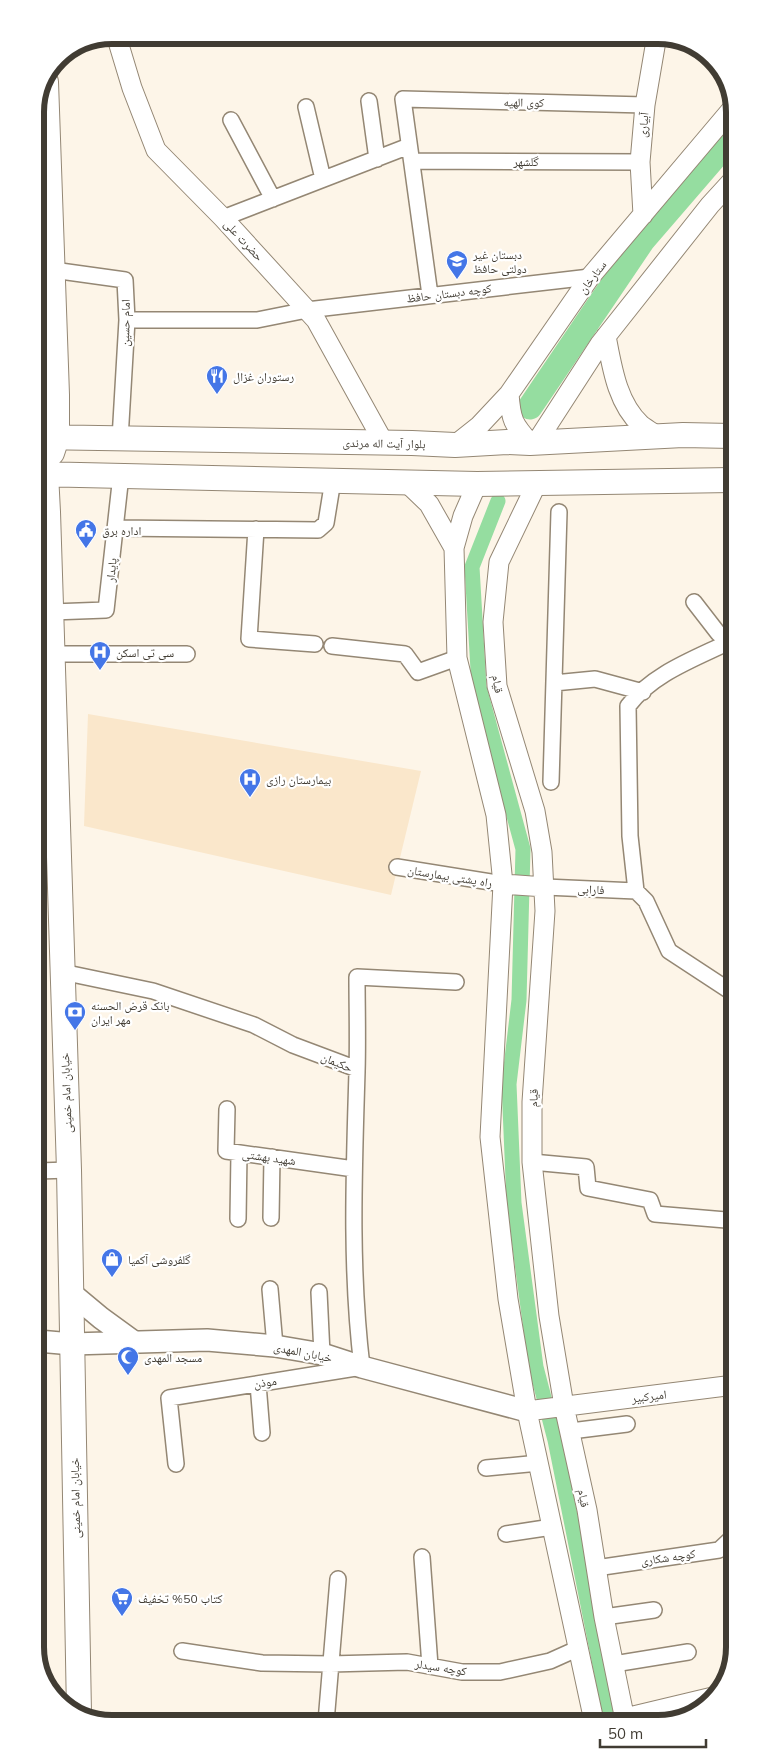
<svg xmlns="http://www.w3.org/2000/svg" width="770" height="1759" font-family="Mulish,'Noto Naskh Arabic',sans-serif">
	<rect width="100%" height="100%" fill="#fdf5e8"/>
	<path fill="#fae7cb" d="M 88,714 L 421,771 L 391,895 L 84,826 Z"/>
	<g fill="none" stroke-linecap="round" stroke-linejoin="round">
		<path stroke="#95dda0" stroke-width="15" d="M 498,501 L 472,567 L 479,687 L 523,849 L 519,1000 L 509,1084 L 514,1203 L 536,1367 L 555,1440 L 611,1720"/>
		<path stroke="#95dda0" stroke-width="25" d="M 530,407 L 643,240 L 731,138"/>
		<g stroke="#948774" stroke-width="10">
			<path id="service" d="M 118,39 L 156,35"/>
		</g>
		<g stroke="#948774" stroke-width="18">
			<path id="minor" d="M 369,101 L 377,159
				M 306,107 L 323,179
				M 231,120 L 273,199
				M 412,161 L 640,162
				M 223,218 L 409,146
				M 53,270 L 125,280 L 127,320 L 120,439
				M 430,295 L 403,99 L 645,105
				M 127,320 L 257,320 L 307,310 L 590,277
				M 115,528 L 318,530 L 326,523 L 333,480
				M 256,529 L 249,639 L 315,644
				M 694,602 L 718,633 L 732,645
				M 52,612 L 106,610 L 121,475
				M 729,642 C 694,659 652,674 628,706 L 630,836 L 636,891 L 646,901 L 669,951 L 733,993
				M 332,646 L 405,654 L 418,672 L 457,658
				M 53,654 L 187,654
				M 554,683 L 595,679 L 643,692
				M 551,782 L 559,512
				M 397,867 L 503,884
				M 545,887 L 636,891
				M 62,972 L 153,991 L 254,1025 L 293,1045 L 357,1069
				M 227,1109 L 226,1151 L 354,1169
				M 532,1162 L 586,1167 L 588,1188 L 650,1200 L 655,1214 L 726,1220
				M 38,1171 L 69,1170
				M 271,1218 L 272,1157
				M 238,1219 L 239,1153
				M 270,1289 L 275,1346
				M 319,1292 L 322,1354
				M 258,1384 L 262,1433
				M 571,1431 L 627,1424
				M 176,1464 L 169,1398 L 362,1367 C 350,1267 354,1172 357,1072 C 358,1040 357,1008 357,977 L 456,982
				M 486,1468 L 539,1463
				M 506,1534 L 552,1527
				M 422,1557 L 430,1666
				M 596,1568 L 719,1550 L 735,1535
				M 604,1617 L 654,1610
				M 182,1651 L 262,1663 L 330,1664 L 407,1662 L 462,1672 L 500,1672 L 550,1661 L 579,1648
				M 614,1664 L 688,1652
				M 326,1722 L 338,1579"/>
		</g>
		<g stroke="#948774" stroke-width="21">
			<path id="tertiary" d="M 116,35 L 132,88 L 156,150 L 223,218 L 316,320 L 384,443
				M 643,215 L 640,162 L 645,105 L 657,35
				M 606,336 C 612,367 617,403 641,425 C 646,429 652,432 657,436
				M 509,394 C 511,420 513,424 530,443
				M 536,443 L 600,344 L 710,205 L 731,182
				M 455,445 L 479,426 L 509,394 L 590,277 L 731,110
				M 406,482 L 429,504 L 454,548
				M 537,483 L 499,562 L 493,622 L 497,686 L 535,811 L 542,852 L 545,911 L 532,1102 L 532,1162 L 549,1316 L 564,1406 L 587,1510 L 604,1617 L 625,1720
				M 477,484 L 463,516 L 454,548 L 457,658 L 496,815 L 503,884 L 490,1137 L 508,1299 L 527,1411 L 594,1721
				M 503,884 L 545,887
				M 527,1411 L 734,1385
				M 625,1718 L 717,1696"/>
		</g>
		<g stroke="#948774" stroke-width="24">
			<path id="secondary" d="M 71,1293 L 101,1318 L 134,1342
				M 38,1341 L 72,1344 L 207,1340 L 275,1346 L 322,1354 L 362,1367 L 527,1411"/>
		</g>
		<g stroke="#948774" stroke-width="26">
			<path id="primary" d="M 46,82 L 57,395 L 57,438 L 52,453
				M 36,437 L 412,443 L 455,445 L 507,442 L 530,443 L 683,435 L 732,436
				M 36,448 L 46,474 L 48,512 L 69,1170 L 79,1713
				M 36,474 L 477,484 L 732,480"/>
		</g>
		<use href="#service" stroke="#fff" stroke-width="8"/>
		<use href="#minor" stroke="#fff" stroke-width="15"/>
		<use href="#tertiary" stroke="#fff" stroke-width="19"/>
		<use href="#secondary" stroke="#fff" stroke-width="21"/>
		<use href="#primary" stroke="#fff" stroke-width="24"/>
	</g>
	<defs>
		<g id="school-pin" transform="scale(1.125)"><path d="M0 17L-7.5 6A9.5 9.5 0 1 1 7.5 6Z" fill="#4476e7" stroke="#fff"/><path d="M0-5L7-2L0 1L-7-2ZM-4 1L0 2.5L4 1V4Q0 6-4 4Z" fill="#fff"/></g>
		<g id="restaurant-pin" transform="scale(1.125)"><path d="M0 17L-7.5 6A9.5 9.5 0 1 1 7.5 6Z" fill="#4476e7" stroke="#fff"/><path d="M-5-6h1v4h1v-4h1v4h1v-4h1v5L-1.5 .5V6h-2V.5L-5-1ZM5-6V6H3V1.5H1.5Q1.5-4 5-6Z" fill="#fff"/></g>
		<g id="civic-pin" transform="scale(1.125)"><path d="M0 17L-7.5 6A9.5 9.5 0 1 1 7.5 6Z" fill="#4476e7" stroke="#fff"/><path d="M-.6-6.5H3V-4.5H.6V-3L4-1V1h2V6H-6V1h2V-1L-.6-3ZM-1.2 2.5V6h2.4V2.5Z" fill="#fff"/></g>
		<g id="hospital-pin" transform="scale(1.125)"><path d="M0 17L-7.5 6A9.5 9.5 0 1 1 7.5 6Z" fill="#4476e7" stroke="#fff"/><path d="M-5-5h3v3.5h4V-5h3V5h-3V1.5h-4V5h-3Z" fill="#fff"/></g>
		<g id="bank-pin" transform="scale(1.125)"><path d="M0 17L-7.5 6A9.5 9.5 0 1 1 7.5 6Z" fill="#4476e7" stroke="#fff"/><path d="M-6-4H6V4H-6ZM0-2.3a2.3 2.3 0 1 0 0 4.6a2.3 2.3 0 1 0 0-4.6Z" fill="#fff"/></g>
		<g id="shop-pin" transform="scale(1.125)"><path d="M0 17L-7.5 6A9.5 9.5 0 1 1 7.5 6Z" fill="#4476e7" stroke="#fff"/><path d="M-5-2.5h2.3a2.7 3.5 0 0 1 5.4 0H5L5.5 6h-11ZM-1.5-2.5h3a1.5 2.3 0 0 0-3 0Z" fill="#fff"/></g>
		<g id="mosque-pin" transform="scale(1.125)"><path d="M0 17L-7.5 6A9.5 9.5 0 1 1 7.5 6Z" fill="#4476e7" stroke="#fff"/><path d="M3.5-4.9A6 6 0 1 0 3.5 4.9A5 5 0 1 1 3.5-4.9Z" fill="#fff"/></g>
		<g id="supermarket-pin" transform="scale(1.125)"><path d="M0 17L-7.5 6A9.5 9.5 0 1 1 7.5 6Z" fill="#4476e7" stroke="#fff"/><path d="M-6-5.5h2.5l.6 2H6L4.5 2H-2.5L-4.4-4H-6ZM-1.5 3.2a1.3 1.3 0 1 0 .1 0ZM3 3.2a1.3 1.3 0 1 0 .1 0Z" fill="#fff"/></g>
	</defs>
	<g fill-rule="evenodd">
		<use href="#school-pin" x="457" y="261"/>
		<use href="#restaurant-pin" x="217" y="376"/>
		<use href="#civic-pin" x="86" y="530"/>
		<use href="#hospital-pin" x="100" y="652"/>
		<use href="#hospital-pin" x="250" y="779"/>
		<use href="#bank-pin" x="75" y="1012"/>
		<use href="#shop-pin" x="112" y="1259"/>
		<use href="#mosque-pin" x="128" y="1357"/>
		<use href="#supermarket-pin" x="122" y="1598"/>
	</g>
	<g text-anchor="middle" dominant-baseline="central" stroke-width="4.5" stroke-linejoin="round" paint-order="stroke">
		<g font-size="12" fill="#413c33" stroke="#fff">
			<text transform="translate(524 102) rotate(1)">کوی الهیه</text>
			<text transform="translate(643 125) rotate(-85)">آبیاری</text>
			<text x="526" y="161">گلشهر</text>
			<text transform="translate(244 240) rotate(47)">حضرت علی</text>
			<text transform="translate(592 277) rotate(-53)">ستارخان</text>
			<text transform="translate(449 293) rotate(-7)">کوچه دبستان حافظ</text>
			<text transform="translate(125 323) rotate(-89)">امام حسین</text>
			<text transform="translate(384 443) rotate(1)">بلوار آیت اله مرندی</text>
			<text transform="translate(111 570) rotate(-84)">پایدار</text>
			<text transform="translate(498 684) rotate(80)">قیام</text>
			<text transform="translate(450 876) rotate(9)">راه پشتی بیمارستان</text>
			<text transform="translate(591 889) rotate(3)">فارابی</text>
			<text transform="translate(337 1062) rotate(22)">حکیمان</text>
			<text transform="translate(66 1093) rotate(-92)">خیابان امام خمینی</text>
			<text transform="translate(533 1098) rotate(-88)">قیام</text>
			<text transform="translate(269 1157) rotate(8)">شهید بهشتی</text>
			<text transform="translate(303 1352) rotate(11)">خیابان المهدی</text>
			<text transform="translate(265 1382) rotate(-8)">موذن</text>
			<text transform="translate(649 1396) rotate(-7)">امیرکبیر</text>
			<text transform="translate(75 1498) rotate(-91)">خیابان امام خمینی</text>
			<text transform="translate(584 1498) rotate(79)">قیام</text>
			<text transform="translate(668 1557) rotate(-8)">کوچه شکاری</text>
			<text transform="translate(441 1667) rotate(9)">کوچه سیدلر</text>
		</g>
		<g font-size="12" fill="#413c33" stroke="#fff" text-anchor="start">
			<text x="473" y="254">دبستان غیر<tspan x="473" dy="14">دولتی حافظ</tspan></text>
			<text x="233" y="376">رستوران غزال</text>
			<text x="102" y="530">اداره برق</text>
			<text x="116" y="652">سی تی اسکن</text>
			<text x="266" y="779">بیمارستان رازی</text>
			<text x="91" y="1005">بانک قرض الحسنه<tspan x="91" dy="14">مهر ایران</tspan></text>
			<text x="128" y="1259">گلفروشی آکمیا</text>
			<text x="144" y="1357">مسجد المهدی</text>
			<text x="138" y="1598">کتاب 50% تخفیف</text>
		</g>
	</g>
	<path d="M0 0H770V1759H0ZM112 44H658A68 68 0 0 1 726 112V1647A68 68 0 0 1 658 1715H112A68 68 0 0 1 44 1647V112A68 68 0 0 1 112 44Z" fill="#fff" fill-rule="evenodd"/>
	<path fill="none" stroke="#413c33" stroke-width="6" d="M112 44H658A68 68 0 0 1 726 112V1647A68 68 0 0 1 658 1715H112A68 68 0 0 1 44 1647V112A68 68 0 0 1 112 44Z"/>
	<path d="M600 1739v8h106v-8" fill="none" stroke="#413c33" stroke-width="2.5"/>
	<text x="608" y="1739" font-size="15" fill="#413c33" stroke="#ffffff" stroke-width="4" paint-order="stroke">50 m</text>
</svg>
